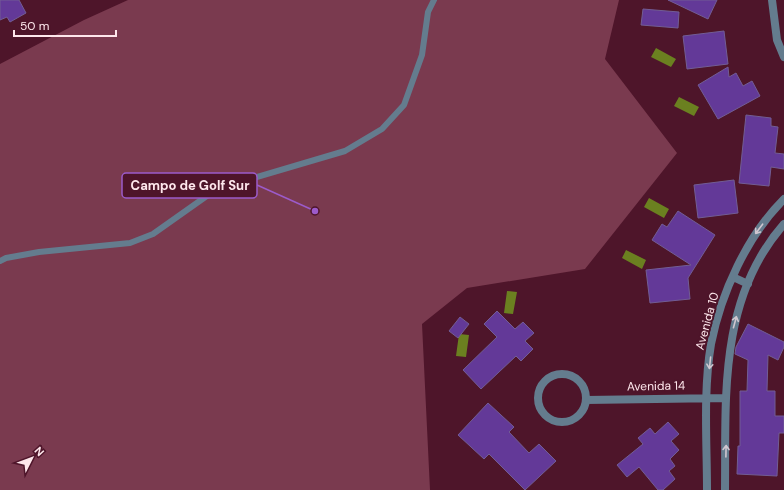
<svg xmlns="http://www.w3.org/2000/svg" width="784" height="490" font-family="'DM Sans',sans-serif">
	<rect width="100%" height="100%" fill="#4e152a"/>
	<path fill="#7a3a4f" d="M 128,0 L 619,0 L 605,59 L 677,153 L 585,269 L 467,288 L 422,324 L 430,490 L 0,490 L 0,64 L 84,20 Z"/>
	<path fill="#6b8020" d="M 656,48 L 676,59 L 671,67 L 651,57 Z
		M 679,97 L 699,107 L 694,116 L 674,106 Z
		M 649,198 L 669,209 L 664,218 L 644,207 Z
		M 626,250 L 646,260 L 642,269 L 622,258 Z
		M 507,291 L 517,292 L 513,314 L 504,313 Z
		M 459,334 L 469,335 L 466,357 L 456,356 Z"/>
	<path fill="#633998" stroke="#725d94" d="M 0,0 L 19,0 L 26,13 L 10,22 L 7,17 L 0,20 Z
		M 668,0 L 717,0 L 708,19 Z
		M 643,9 L 679,12 L 678,28 L 641,25 Z
		M 724,31 L 728,64 L 687,69 L 683,36 Z
		M 728,67 L 729,77 L 736,73 L 743,86 L 752,81 L 760,96 L 718,119 L 698,85 Z
		M 746,115 L 771,118 L 771,126 L 778,127 L 775,153 L 784,154 L 784,169 L 771,167 L 769,186 L 739,183 Z
		M 734,180 L 738,213 L 698,218 L 694,185 Z
		M 678,211 L 715,235 L 688,278 L 690,299 L 650,303 L 646,270 L 691,265 L 652,240 L 662,224 L 667,227 Z
		M 497,311 L 515,329 L 523,322 L 534,333 L 525,341 L 533,349 L 521,361 L 516,356 L 481,389 L 463,370 L 497,337 L 484,324 Z
		M 460,317 L 469,324 L 458,338 L 449,331 Z
		M 748,324 L 784,342 L 784,347 L 778,360 L 768,355 L 767,391 L 775,391 L 775,416 L 784,416 L 784,433 L 779,433 L 777,476 L 737,474 L 738,446 L 740,446 L 740,391 L 747,391 L 748,360 L 735,354 L 736,347 Z
		M 488,403 L 514,427 L 509,432 L 529,453 L 539,444 L 556,461 L 525,490 L 489,454 L 484,459 L 458,435 Z
		M 668,422 L 679,434 L 671,441 L 679,450 L 670,459 L 675,466 L 669,471 L 675,479 L 663,490 L 658,490 L 639,467 L 627,477 L 617,465 L 643,444 L 638,438 L 650,428 L 655,434 Z"/>
	<g fill="none" stroke-linecap="round" stroke-linejoin="round">
		<path stroke="#647c8e" stroke-width="6" d="M 0,261 L 6,258 L 39,252 L 130,243 L 153,234 L 211,193 L 237,183 L 345,151 L 382,129 L 404,105 L 422,55 L 428,12 L 434,0"/>
		<path stroke="#647c8e" stroke-width="8" d="M 772,0 L 777,40 L 784,57
			M 733,277 L 748,284
			M538 398a24 24 0 1 1 48 0a24 24 0 1 1-48 0Z
			M 586,400 L 725,398
			M 707,490 C 707,442 703,392 711,344 C 721,293 747,236 784,199
			M 725,490 C 726,398 718,299 784,224"/>
	</g>
	<defs><path id="oneway-shaft" d="M-6 0H5M1.5-3L5.5 0L1.5 3" fill="none" stroke-width="1.6" stroke-linecap="round" stroke-linejoin="round"/></defs>
	<g stroke="#d0c7d0">
		<use href="#oneway-shaft" transform="translate(759 229) rotate(127)"/>
		<use href="#oneway-shaft" transform="translate(735 322) rotate(-75)"/>
		<use href="#oneway-shaft" transform="translate(710 363) rotate(96)"/>
		<use href="#oneway-shaft" transform="translate(726 451) rotate(-89)"/>
	</g>
	<g text-anchor="middle" dominant-baseline="central" stroke-width="4" stroke-linejoin="round" paint-order="stroke">
		<g font-size="12" fill="#fee7ec" stroke="#4e152a">
			<text transform="translate(707 321) rotate(-75)">Avenida 10</text>
			<text transform="translate(656 386) rotate(-1)">Avenida 14</text>
		</g>
	</g>
	<path fill="none" stroke="#9c5bca" stroke-width="1.5" d="M315 211L257 185"/>
	<circle fill="#9c5bca" stroke="#4e152a" stroke-width="1.5" cx="315" cy="211" r="4"/>
	<rect fill="#4e152a" stroke="#9c5bca" stroke-width="1.5" x="122" y="173" width="135" height="25" rx="4"/>
	<g font-size="13" text-anchor="middle" font-weight="bold" fill="#fee7ec">
		<text x="190" y="190">Campo de Golf Sur</text>
	</g>
	<g transform="translate(32 458) rotate(48)" stroke="#4e152a" stroke-width="3" paint-order="stroke">
	<path d="M0-3L7 15L0 10L-7 15Z" fill="#fee7ec"/>
	<text y="-6" font-size="11" font-weight="bold" text-anchor="middle" fill="#fee7ec">N</text>
	</g>
	<path d="M14 30v6h102v-6" fill="none" stroke="#fee7ec" stroke-width="2"/>
	<text x="20" y="30" font-size="12" fill="#fee7ec" stroke="#4e152a" stroke-width="3" paint-order="stroke">50 m</text>
</svg>
